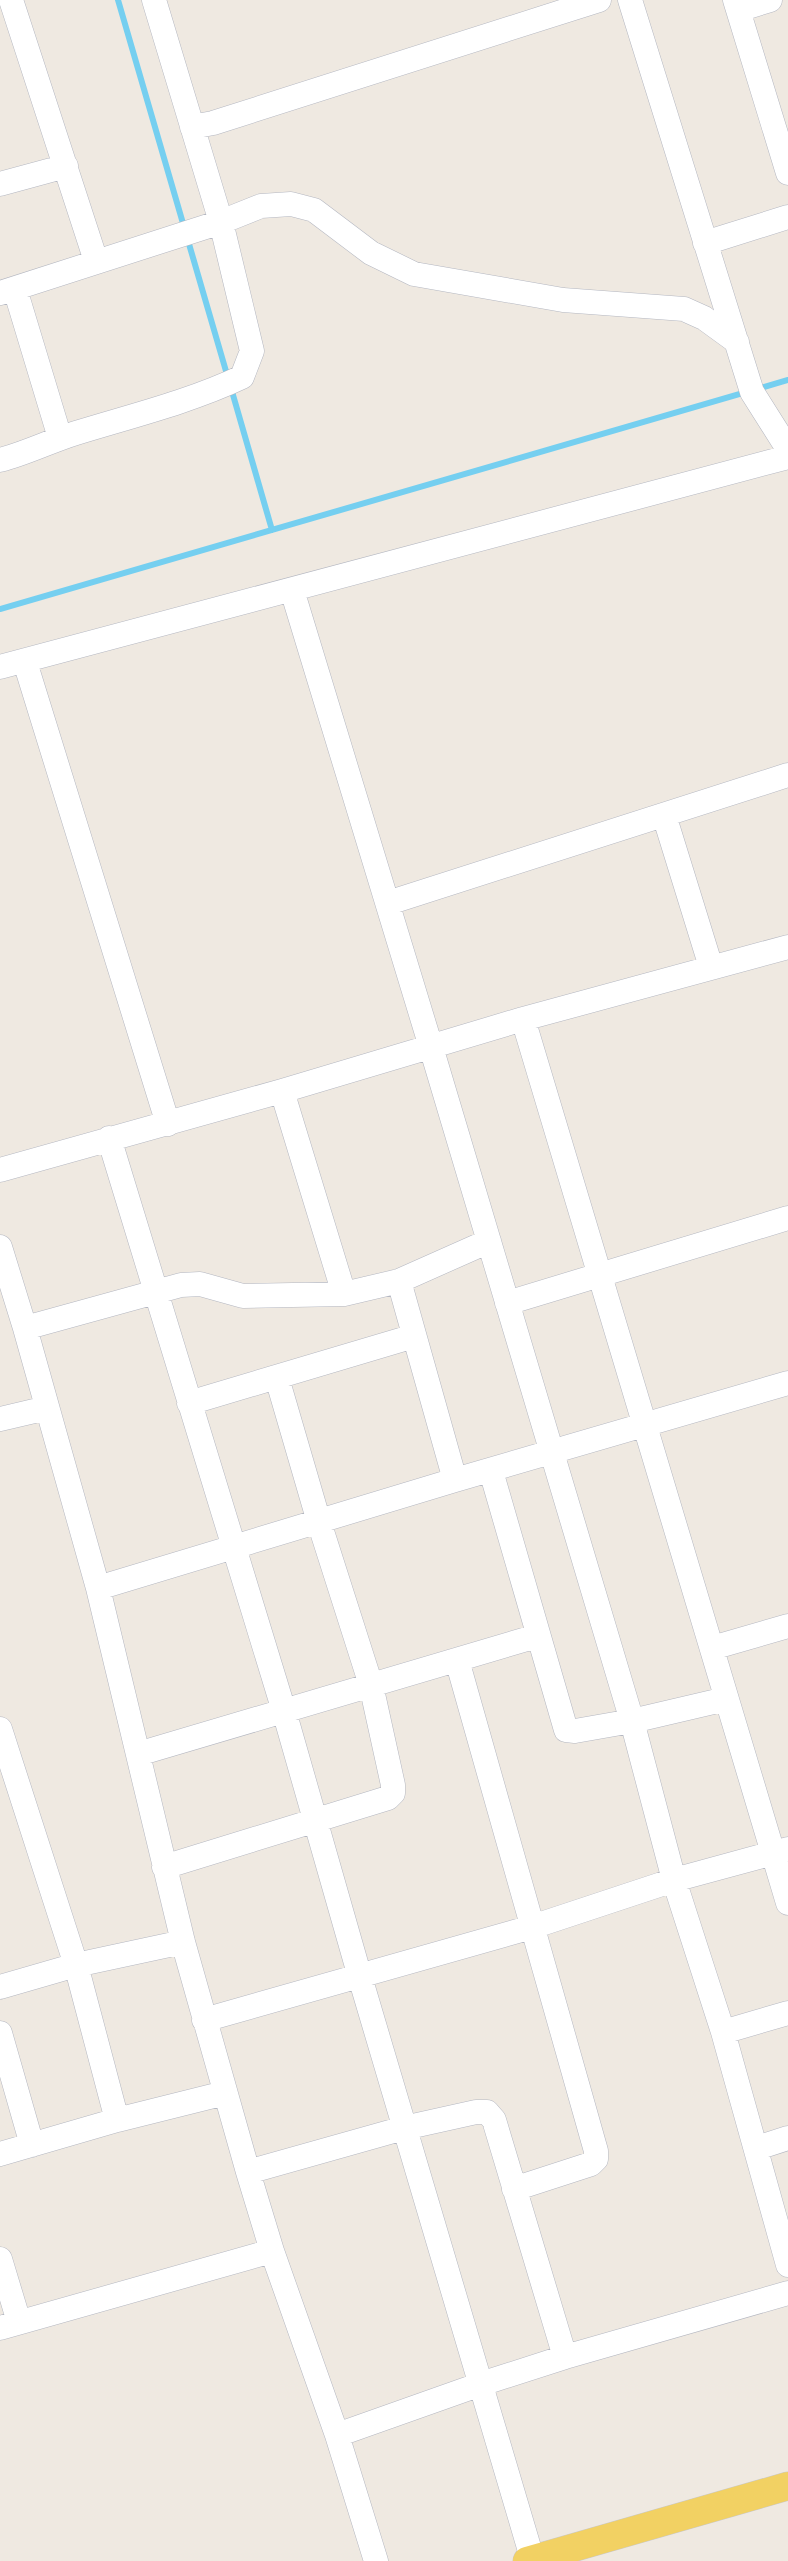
<svg xmlns="http://www.w3.org/2000/svg" width="788" height="2561" font-family="Figtree,sans-serif">
	<rect width="100%" height="100%" fill="#efe9e1"/>
	<g fill="none" stroke-linecap="round" stroke-linejoin="round">
		<path stroke="#75cff0" stroke-width="6" d="M 118,0 L 228,378
			M 231,388 L 272,530
			M 0,609 L 788,380"/>
		<g stroke="#b4b7c1" stroke-width="25">
			<path id="minor" d="M 11,0 L 96,261
				M 630,0 L 752,392 L 788,449
				M 735,0 L 788,173
				M 738,10 L 770,0
				M 192,127 L 213,123 L 599,0
				M 0,184 L 66,166
				M 705,243 L 788,217
				M 15,289 L 60,438
				M 0,293 L 221,222 L 261,206 L 291,204 L 314,210 L 371,253 L 414,274 L 563,300 L 684,309 L 704,318 L 737,342
				M 0,460 C 27,453 50,441 76,433 C 131,416 189,402 242,377 L 252,351 L 221,222 L 154,0
				M 292,590 L 431,1047 L 632,1721 L 674,1880 L 723,2032 L 788,2265
				M 25,662 L 168,1124
				M 0,667 L 788,457
				M 664,815 L 711,967
				M 388,903 L 788,775
				M 523,1019 L 788,1903
				M 282,1091 L 344,1294
				M 109,1138 L 284,1711 L 360,1977 L 533,2561
				M 0,1170 L 282,1091 L 523,1019 L 788,947
				M 0,1247 L 25,1328 L 98,1588 L 183,1942 L 248,2172 L 272,2251 L 337,2435 L 376,2561
				M 399,1281 L 455,1480
				M 507,1303 L 788,1218
				M 25,1328 L 181,1285 L 200,1284 L 243,1296 L 344,1294 L 399,1281 L 489,1241
				M 189,1403 L 414,1336
				M 0,1419 L 47,1408
				M 491,1471 L 566,1730 L 575,1731 L 632,1721 L 726,1699
				M 98,1588 L 455,1480 L 788,1383
				M 712,1648 L 788,1626
				M 457,1660 L 596,2151 L 596,2159 L 591,2164 L 514,2189
				M 0,1729 L 76,1965 L 117,2120
				M 138,1754 L 537,1636
				M 164,1867 L 388,1798 L 393,1793 L 393,1785 L 371,1685 L 319,1522 L 277,1378
				M 0,1987 L 76,1965 L 183,1942
				M 204,2020 L 532,1927 L 674,1880 L 788,1849
				M 723,2032 L 788,2013
				M 0,2033 L 32,2145
				M 757,2148 L 788,2138
				M 0,2154 L 117,2120 L 225,2093
				M 248,2172 L 404,2128 L 476,2112 L 487,2112 L 494,2120 L 565,2357
				M 0,2259 L 19,2322
				M 0,2328 L 272,2251
				M 337,2435 L 481,2384 L 565,2357 L 788,2293"/>
		</g>
		<g stroke="#c9c9c9" stroke-width="29">
			<path id="major" d="M 527,2561 L 788,2486"/>
		</g>
		<use href="#minor" stroke="#fff" stroke-width="24"/>
		<use href="#major" stroke="#f2d163" stroke-width="28"/>
	</g>
</svg>
